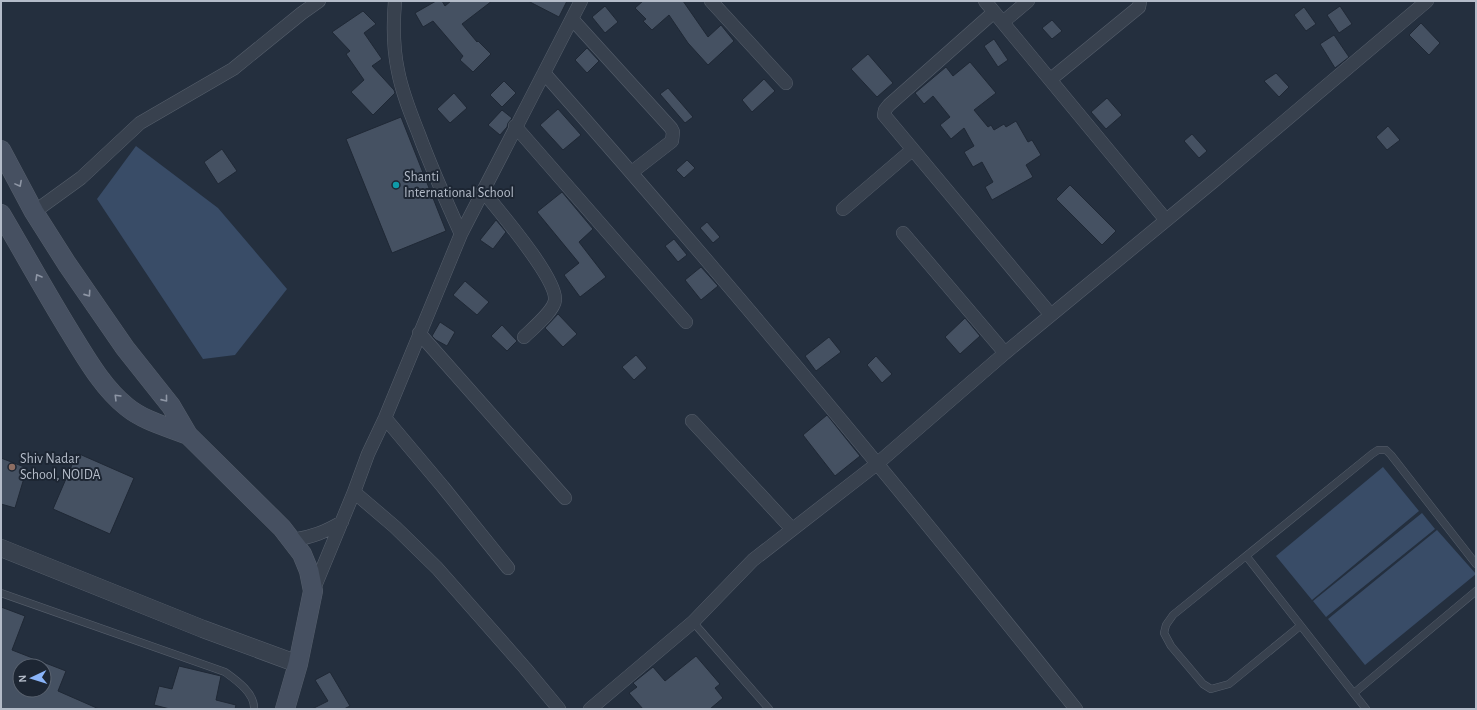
<svg xmlns="http://www.w3.org/2000/svg" width="1477" height="710" font-family="'Alegreya Sans',sans-serif">
	<rect width="100%" height="100%" fill="#242f3e"/>
	<path fill="#394c67" d="M 136,146 L 218,208 L 287,289 L 235,355 L 203,359 L 97,199 Z
		M 1383,467 L 1419,511 L 1312,600 L 1276,556 Z
		M 1422,513 L 1435,529 L 1326,617 L 1313,601 Z
		M 1437,530 L 1476,574 L 1365,665 L 1328,619 Z"/>
	<path fill="#455162" stroke="#1f2835" fill-rule="evenodd" d="M 436,1 L 442,1 L 445,6 L 451,1 L 492,1 L 462,24 L 477,42 L 478,41 L 491,54 L 473,72 L 460,60 L 463,56 L 433,21 L 423,27 L 415,13 Z
		M 528,1 L 567,1 L 559,17 Z
		M 643,1 L 683,1 L 708,37 L 721,25 L 734,41 L 708,65 L 688,43 L 669,15 L 652,30 L 643,21 L 646,19 L 635,8 Z
		M 605,6 L 618,22 L 605,33 L 592,17 Z
		M 1340,6 L 1352,24 L 1339,33 L 1327,15 Z
		M 1304,7 L 1316,24 L 1306,31 L 1294,15 Z
		M 363,11 L 376,24 L 364,33 L 382,59 L 372,66 L 394,90 L 395,93 L 373,115 L 351,92 L 364,80 L 346,54 L 350,51 L 332,32 Z
		M 1052,20 L 1062,31 L 1052,39 L 1042,28 Z
		M 1421,23 L 1440,43 L 1429,55 L 1409,35 Z
		M 1334,35 L 1349,57 L 1335,68 L 1320,44 Z
		M 994,39 L 1008,60 L 998,67 L 984,46 Z
		M 587,48 L 599,61 L 587,73 L 575,60 Z
		M 868,54 L 893,83 L 877,97 L 851,69 Z
		M 970,62 L 996,93 L 974,110 L 988,127 L 991,125 L 994,130 L 1004,124 L 1006,127 L 1016,121 L 1028,142 L 1032,140 L 1041,155 L 1026,165 L 1033,177 L 992,200 L 985,187 L 993,182 L 983,164 L 982,162 L 973,167 L 964,152 L 974,146 L 964,128 L 951,139 L 940,125 L 950,117 L 933,96 L 924,104 L 915,93 L 946,67 L 953,76 Z
		M 1276,73 L 1289,87 L 1279,97 L 1264,81 Z
		M 764,79 L 775,91 L 752,112 L 742,100 Z
		M 504,81 L 516,93 L 502,107 L 490,95 Z
		M 668,88 L 693,117 L 685,123 L 660,94 Z
		M 454,93 L 467,108 L 450,123 L 437,109 Z
		M 1107,98 L 1122,115 L 1106,129 L 1091,112 Z
		M 558,109 L 581,135 L 563,150 L 540,125 Z
		M 502,110 L 512,118 L 508,123 L 507,127 L 500,135 L 488,125 Z
		M 401,117 L 446,231 L 392,253 L 346,139 Z
		M 1388,126 L 1400,140 L 1387,150 L 1376,137 Z
		M 1192,134 L 1207,151 L 1199,158 L 1184,141 Z
		M 222,149 L 237,171 L 218,184 L 204,162 Z
		M 687,160 L 695,168 L 684,178 L 676,170 Z
		M 1070,185 L 1116,231 L 1102,245 L 1056,199 Z
		M 562,192 L 593,229 L 579,242 L 606,277 L 580,297 L 564,275 L 579,263 L 537,212 Z
		M 496,220 L 506,232 L 493,249 L 480,240 Z
		M 707,222 L 720,237 L 713,243 L 700,228 Z
		M 674,239 L 687,255 L 678,262 L 665,246 Z
		M 701,267 L 718,286 L 701,300 L 685,280 Z
		M 465,281 L 489,302 L 477,315 L 453,295 Z
		M 558,314 L 577,334 L 563,347 L 545,328 Z
		M 965,318 L 980,336 L 960,354 L 945,337 Z
		M 440,322 L 455,332 L 447,346 L 436,340 L 432,336 Z
		M 502,325 L 517,341 L 507,351 L 491,336 Z
		M 829,337 L 841,352 L 816,371 L 805,356 Z
		M 636,355 L 647,368 L 634,380 L 622,367 Z
		M 876,356 L 892,374 L 882,383 L 867,365 Z
		M 827,415 L 860,456 L 835,476 L 803,435 Z
		M 77,453 L 134,478 L 110,534 L 53,509 Z
		M 1,458 L 27,468 L 15,508 L 1,504 Z
		M 1,607 L 25,616 L 12,650 L 66,671 L 58,691 L 99,709 L 1,709 ZM 20,666 L 44,666 L 44,690 L 20,690 Z
		M 696,656 L 720,684 L 715,688 L 723,698 L 710,709 L 643,709 L 629,693 L 637,687 L 633,683 L 653,667 L 665,681 Z
		M 179,666 L 221,676 L 216,700 L 236,705 L 235,709 L 170,709 L 154,705 L 159,686 L 172,689 Z
		M 330,672 L 350,706 L 344,709 L 312,709 L 328,701 L 315,680 Z"/>
	<g fill="none" stroke-linecap="round" stroke-linejoin="round">
		<g stroke="#565f6c" stroke-width="8">
			<path id="service" d="M 1247,557 L 1366,709
				M 1,593 L 225,672 C 236,680 255,693 254,709
				M 693,622 L 769,709
				M 1300,626 L 1229,684 L 1211,689 L 1203,684 L 1171,646 L 1164,633 L 1166,625 L 1173,615 L 1372,454 L 1378,450 L 1386,450 L 1391,455 L 1476,564
				M 1354,693 L 1476,591"/>
		</g>
		<g stroke="#565f6c" stroke-width="14">
			<path id="minor" d="M 395,1 C 393,25 393,48 398,71 C 402,92 410,112 418,132 C 431,167 446,201 461,234
				M 711,1 L 786,83
				M 985,1 L 1166,220
				M 994,12 L 889,105 L 885,110 L 884,115 L 1051,315
				M 572,19 L 671,128 L 673,132 L 672,141 L 632,172
				M 1003,22 L 1028,1
				M 544,73 C 727,280 904,493 1076,709
				M 1051,79 L 1139,7 L 1140,1
				M 515,126 L 686,322
				M 483,191 C 498,210 557,278 555,300 C 554,311 532,329 524,337
				M 843,209 L 912,150
				M 34,212 L 81,178 L 140,123 L 233,69 L 302,13 L 319,1
				M 903,233 L 1005,353
				M 419,333 L 565,498
				M 385,418 L 443,487 L 508,568
				M 692,421 L 792,529
				M 354,492 L 395,527 L 437,568 L 525,668 L 559,709
				M 293,540 C 312,537 325,532 342,522
				M 313,591 L 354,492 L 368,454 L 385,418 L 461,234 L 581,1
				M 590,709 L 693,622 L 753,560 L 878,463 L 1005,353 L 1215,180 L 1427,1"/>
		</g>
		<g stroke="#565f6c" stroke-width="18">
			<path id="tertiary" d="M 1,548 L 203,629 L 298,664"/>
		</g>
		<g stroke="#565f6c" stroke-width="20">
			<path id="secondary" d="M 1,150 L 34,212 L 67,264 L 125,348 L 171,406 L 188,435 L 282,528 L 302,554 L 309,571 L 313,591 L 298,664 L 285,709
				M 1,214 C 24,253 46,293 70,332 C 86,358 103,388 127,407 C 144,421 168,427 188,435"/>
		</g>
		<use href="#service" stroke="#38414e" stroke-width="7"/>
		<use href="#minor" stroke="#38414e" stroke-width="13"/>
		<use href="#tertiary" stroke="#38414e" stroke-width="17"/>
		<use href="#secondary" stroke="#465061" stroke-width="19"/>
	</g>
	<defs><path id="oneway-chevron" d="M-2-3.5L2.5 0L-2 3.5" fill="none" stroke-width="1.6" stroke-linecap="round" stroke-linejoin="round"/></defs>
	<g stroke="#8e96a5">
		<use href="#oneway-chevron" transform="translate(19 184) rotate(62)"/>
		<use href="#oneway-chevron" transform="translate(38 277) rotate(-120)"/>
		<use href="#oneway-chevron" transform="translate(88 294) rotate(55)"/>
		<use href="#oneway-chevron" transform="translate(117 397) rotate(-135)"/>
		<use href="#oneway-chevron" transform="translate(165 399) rotate(51)"/>
	</g>
	<circle fill="#0f9aa8" stroke="#1d2633" stroke-width="1.5" cx="396" cy="185" r="4"/>
	<circle fill="#8d6e63" stroke="#1d2633" stroke-width="1.5" cx="12" cy="467" r="4"/>
	<g text-anchor="middle" dominant-baseline="central" stroke-width="4" stroke-linejoin="round" paint-order="stroke">
		<g font-size="14" fill="#b4bcc9" stroke="#1d2633" text-anchor="start">
			<text x="404" y="177">Shanti<tspan x="404" dy="16">International School</tspan></text>
			<text x="20" y="459">Shiv Nadar<tspan x="20" dy="16">School, NOIDA</tspan></text>
		</g>
	</g>
	<rect width="1477" height="710" fill="none" stroke="#b4bcc9" stroke-width="4"/>
	<g transform="translate(32 678) rotate(266)"><circle r="19" fill="#1d2633" stroke="#59626f"/>
	<path d="M0-3L7 15L0 10L-7 15Z" fill="#8ab4f8"/>
	<text y="-6" font-size="11" font-weight="bold" text-anchor="middle" fill="#b4bcc9">N</text>
	</g>
</svg>
